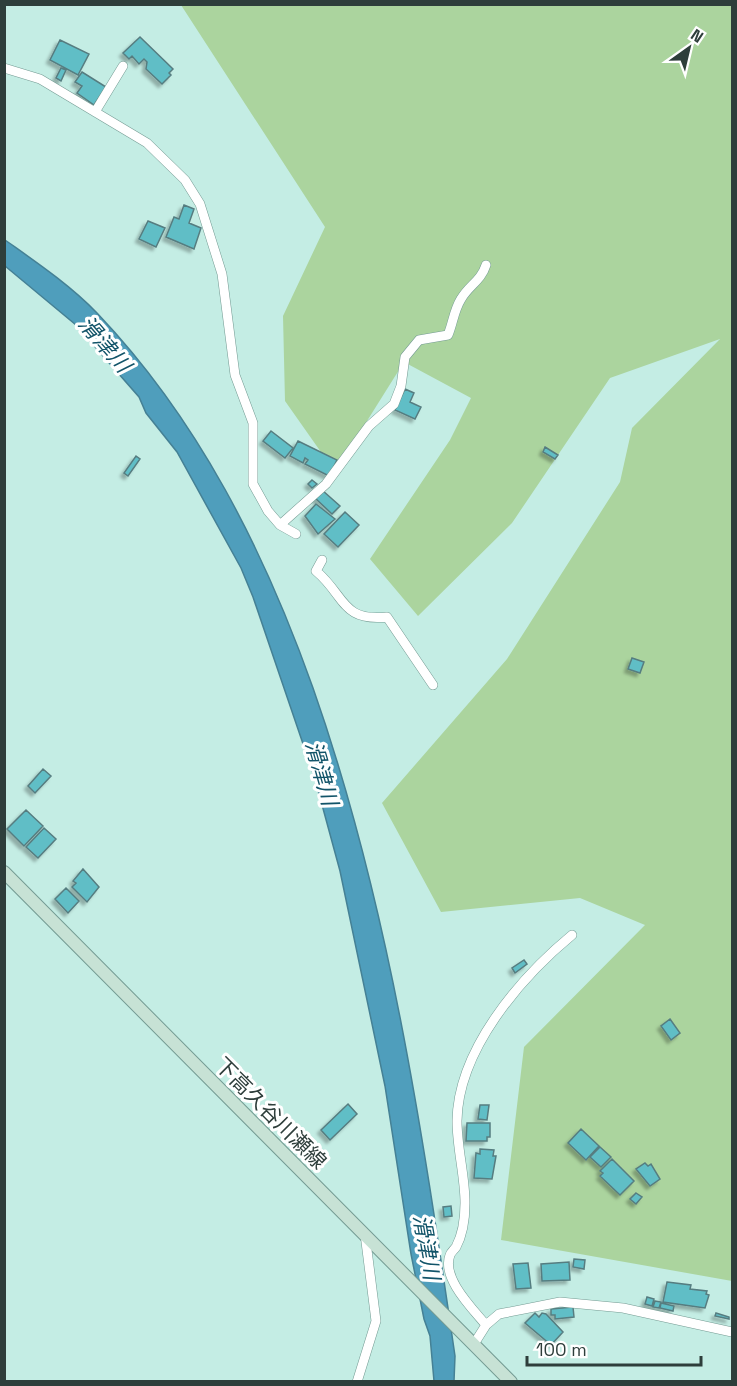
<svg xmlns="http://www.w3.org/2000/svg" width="737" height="1386" font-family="'Space Grotesk','Noto Sans JP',sans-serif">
	<defs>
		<filter id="shadow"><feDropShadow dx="-3.5" dy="3.5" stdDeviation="1.5" flood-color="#0004"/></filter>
	</defs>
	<rect width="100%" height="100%" fill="#c4ede4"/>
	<path fill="#abd49e" d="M 181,5 L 732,5 L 732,1281 L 501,1240 L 524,1047 L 645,925 L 580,898 L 441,912 L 382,803 L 507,659 L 620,482 L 632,428 L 720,339 L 610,378 L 512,523 L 418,616 L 370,559 L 450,440 L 471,398 L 404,362 L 335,472 L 285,401 L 283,316 L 325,227 Z"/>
	<path fill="#4f9ebc" stroke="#458195" stroke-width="1.5" d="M 5,240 C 36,262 70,285 97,313 C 198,419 264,550 313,688 C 389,904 422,1129 455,1356 L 454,1381 L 434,1381 L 430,1336 L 424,1319 L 411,1254 L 385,1086 L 340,871 L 315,779 L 253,597 L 241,568 L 177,452 L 146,413 L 139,397 L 76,325 L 5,266 Z"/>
	<path fill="#61bec6" stroke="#567d80" stroke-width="1.5" filter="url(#shadow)" d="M 140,37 L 173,69 L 169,73 L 171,75 L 162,84 L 146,69 L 147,62 L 144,59 L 139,64 L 132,56 L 129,59 L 123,53 Z
		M 60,40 L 89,54 L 78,75 L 50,60 Z
		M 61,68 L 66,70 L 61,81 L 56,78 Z
		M 82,72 L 106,87 L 94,105 L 77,93 L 82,86 L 75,82 Z
		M 184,205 L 194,209 L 189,223 L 201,228 L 194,249 L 166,237 L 174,217 L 179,219 Z
		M 148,221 L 165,228 L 156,247 L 139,239 Z
		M 405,389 L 414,393 L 410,402 L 421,407 L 415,419 L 395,410 Z
		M 271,431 L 293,448 L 285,458 L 263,441 Z
		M 298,441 L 337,460 L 329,476 L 305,464 L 308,460 L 305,458 L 303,463 L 290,456 Z
		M 545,447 L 558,455 L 555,459 L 543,452 Z
		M 136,456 L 140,459 L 128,476 L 124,473 Z
		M 312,480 L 317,484 L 312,488 L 308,484 Z
		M 322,490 L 340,506 L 332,514 L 315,498 Z
		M 316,504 L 335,519 L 318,534 L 305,516 Z
		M 345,512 L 359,525 L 338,547 L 324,534 Z
		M 632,658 L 644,662 L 640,673 L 628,669 Z
		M 43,769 L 51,776 L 35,793 L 28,786 Z
		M 26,810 L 43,826 L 24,846 L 7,829 Z
		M 44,828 L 56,839 L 38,858 L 26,847 Z
		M 83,869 L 99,887 L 87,902 L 72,887 L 76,883 L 73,881 Z
		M 66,888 L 79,901 L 68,913 L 55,899 Z
		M 524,960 L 527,964 L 515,973 L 512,968 Z
		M 670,1019 L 680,1033 L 671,1040 L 661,1026 Z
		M 348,1104 L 357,1114 L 330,1140 L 321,1130 Z
		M 480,1105 L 489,1105 L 487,1120 L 478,1119 Z
		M 467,1123 L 490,1123 L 490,1137 L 487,1137 L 487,1141 L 466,1141 Z
		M 581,1129 L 599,1146 L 586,1160 L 568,1143 Z
		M 600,1147 L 611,1157 L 601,1167 L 590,1157 Z
		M 480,1149 L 494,1150 L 493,1156 L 496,1156 L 492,1179 L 474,1178 L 476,1153 L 480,1154 Z
		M 612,1159 L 634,1181 L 620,1195 L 600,1176 L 603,1173 L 600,1171 Z
		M 645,1163 L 648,1166 L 651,1164 L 660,1179 L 650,1186 L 636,1169 Z
		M 636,1193 L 642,1197 L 636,1204 L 630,1199 Z
		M 451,1206 L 452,1216 L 444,1217 L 443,1207 Z
		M 574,1259 L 585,1260 L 584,1269 L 573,1267 Z
		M 569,1262 L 570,1280 L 542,1281 L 541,1264 Z
		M 528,1263 L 531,1288 L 516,1289 L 513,1264 Z
		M 667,1282 L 691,1285 L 690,1289 L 707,1291 L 706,1294 L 709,1295 L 705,1308 L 663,1302 Z
		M 647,1297 L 654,1299 L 652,1306 L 645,1304 Z
		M 655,1301 L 661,1302 L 659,1308 L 653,1307 Z
		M 661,1303 L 674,1306 L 673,1311 L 660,1308 Z
		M 573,1307 L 574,1317 L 555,1319 L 555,1315 L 551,1315 L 551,1309 Z
		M 535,1313 L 539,1317 L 542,1313 L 546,1314 L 563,1332 L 551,1345 L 525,1323 Z
		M 716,1313 L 729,1317 L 729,1319 L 715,1316 Z"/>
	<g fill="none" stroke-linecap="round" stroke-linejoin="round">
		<g stroke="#749b93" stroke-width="10">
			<path id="minor" d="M 4,68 L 40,79 L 147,143 L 185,180 L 200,204 L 222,274 L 235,375 L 253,423 L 253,484 L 268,511 L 280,525 L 296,534
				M 95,112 L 123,66
				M 280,525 L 326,484 L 369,426 L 394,404 L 401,386 L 405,357 L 419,340 L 448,335 C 453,323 454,310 461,299 C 469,285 481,281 486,265
				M 322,560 L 316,571 C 345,595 341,622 387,617 L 433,685
				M 486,1325 C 473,1309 441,1278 450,1255 C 451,1252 454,1250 456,1247 C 463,1234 465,1218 465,1203 C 465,1176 457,1148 457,1121 C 458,1050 520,978 572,935
				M 474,1344 L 486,1325 L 499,1314 L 560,1302 L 623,1308 L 732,1332
				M 357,1382 L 376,1321 L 365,1234"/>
		</g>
		<g stroke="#749b93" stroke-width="14">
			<path id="secondary" d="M 4,872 L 511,1382"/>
		</g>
		<use href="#minor" stroke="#fff" stroke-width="9"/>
		<use href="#secondary" stroke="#c7e2d5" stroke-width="12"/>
	</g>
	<g text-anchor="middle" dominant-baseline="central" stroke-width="6" stroke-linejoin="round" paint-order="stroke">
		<g font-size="21" fill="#2e3e3b" stroke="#fff">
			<text transform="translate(271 1113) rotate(45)">下高久谷川瀬線</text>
		</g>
		<g font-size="22" font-style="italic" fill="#125469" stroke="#fff">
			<text transform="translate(105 344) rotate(49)">滑津川</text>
			<text transform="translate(322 773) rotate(74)">滑津川</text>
			<text transform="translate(427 1247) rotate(80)">滑津川</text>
		</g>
	</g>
	<rect width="737" height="1386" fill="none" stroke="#2e3e3b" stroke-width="12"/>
	<g transform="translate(689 48) rotate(34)" stroke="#ffffff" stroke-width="4.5" paint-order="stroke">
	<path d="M0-4.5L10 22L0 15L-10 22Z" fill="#2e3e3b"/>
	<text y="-9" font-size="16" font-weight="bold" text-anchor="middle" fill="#2e3e3b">N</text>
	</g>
	<path d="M527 1356v9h174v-9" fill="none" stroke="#2e3e3b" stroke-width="3"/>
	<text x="536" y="1356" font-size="18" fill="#2e3e3b" stroke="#ffffff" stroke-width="4.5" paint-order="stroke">100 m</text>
</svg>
